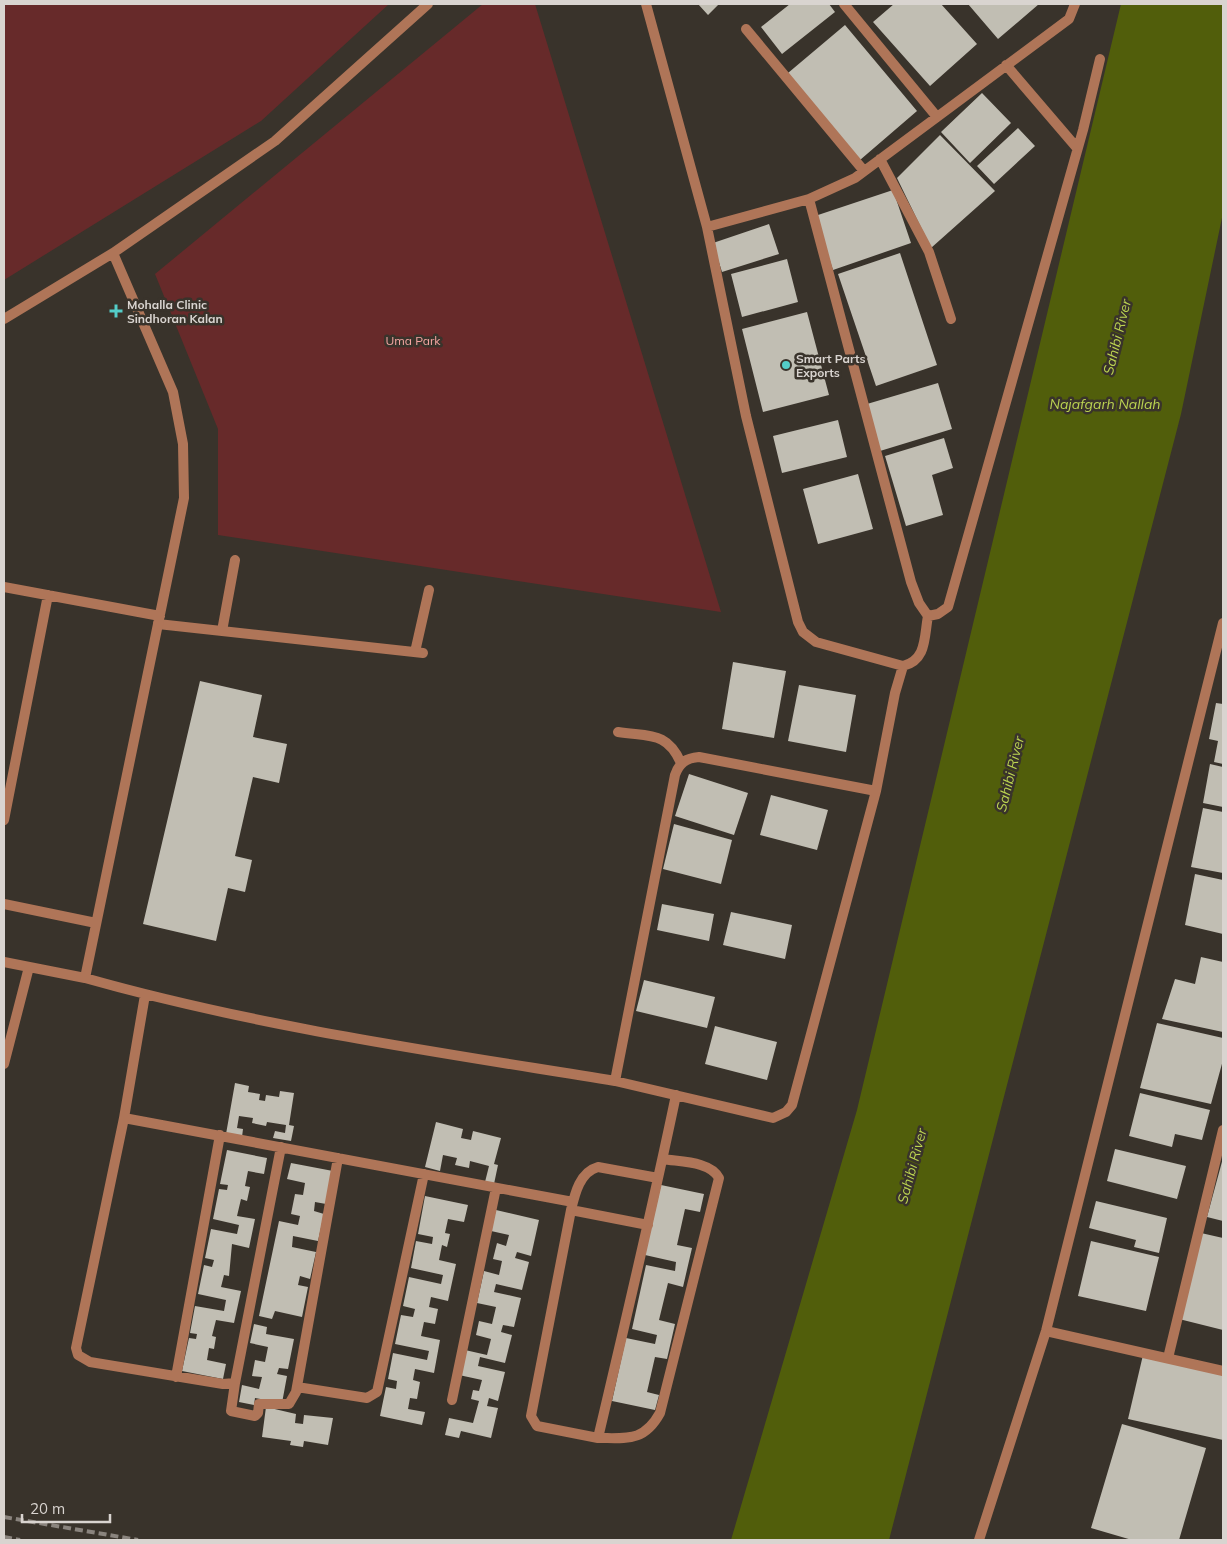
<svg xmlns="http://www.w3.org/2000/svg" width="1227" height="1544" font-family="Mulish,sans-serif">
	<rect width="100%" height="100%" fill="#39332b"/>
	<path fill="#672a2a" d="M 4,4 L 389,4 L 261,121 L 4,280 Z
		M 483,4 L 535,4 L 721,612 L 218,535 L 218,429 L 155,274 Z"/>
	<path fill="#515e0b" d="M 1121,4 L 1223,4 L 1223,213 L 1181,414 L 889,1540 L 731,1540 L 857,1110 Z"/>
	<path fill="#c1beb3" d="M 698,4 L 719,4 L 708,15 Z
		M 790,4 L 829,4 L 835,12 L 782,54 L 761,27 Z
		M 894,4 L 941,4 L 977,44 L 930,86 L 873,22 Z
		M 968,4 L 1039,4 L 998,39 Z
		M 845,25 L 917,111 L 860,160 L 788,73 Z
		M 982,93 L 1011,123 L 970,163 L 941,132 Z
		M 1018,128 L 1035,146 L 994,184 L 977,166 Z
		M 940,135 L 995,191 L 931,248 L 897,178 Z
		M 893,190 L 911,243 L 833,270 L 815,216 Z
		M 769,224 L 779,254 L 722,272 L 713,243 Z
		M 900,253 L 937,365 L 876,386 L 838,274 Z
		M 787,259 L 798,302 L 742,317 L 731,274 Z
		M 807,312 L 829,395 L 763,412 L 742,329 Z
		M 938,383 L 952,429 L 880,451 L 867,404 Z
		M 838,420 L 847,457 L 782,473 L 773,436 Z
		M 944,438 L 953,468 L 932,475 L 943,515 L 906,526 L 885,456 Z
		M 858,474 L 873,529 L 818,544 L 803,489 Z
		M 733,662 L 786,671 L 774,738 L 722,729 Z
		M 200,681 L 262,695 L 253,737 L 287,744 L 279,783 L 253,777 L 235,856 L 252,860 L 245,892 L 228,888 L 216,941 L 143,924 Z
		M 799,685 L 856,695 L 846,752 L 788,741 Z
		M 1216,703 L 1223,704 L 1223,764 L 1214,762 L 1218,741 L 1209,739 Z
		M 1210,764 L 1223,767 L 1223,807 L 1203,803 Z
		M 689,774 L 748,793 L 734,835 L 675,816 Z
		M 771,795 L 828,810 L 817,850 L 760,835 Z
		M 1203,808 L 1223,812 L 1223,873 L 1191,867 Z
		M 674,824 L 732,840 L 721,884 L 663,869 Z
		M 1195,874 L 1223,880 L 1223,934 L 1185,925 Z
		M 662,904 L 714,914 L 709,941 L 657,930 Z
		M 731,912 L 792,925 L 785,959 L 723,945 Z
		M 1201,957 L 1223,962 L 1223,1032 L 1162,1019 L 1175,979 L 1195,984 Z
		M 644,980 L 715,997 L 707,1028 L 636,1011 Z
		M 1157,1023 L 1223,1038 L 1223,1060 L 1211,1104 L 1140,1088 Z
		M 715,1026 L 777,1042 L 767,1080 L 705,1064 Z
		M 235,1083 L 249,1086 L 248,1092 L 260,1094 L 259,1100 L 265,1101 L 266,1095 L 279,1097 L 280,1091 L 294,1093 L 289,1125 L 294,1126 L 291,1141 L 273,1138 L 275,1131 L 285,1133 L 286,1125 L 267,1122 L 266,1126 L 252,1123 L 253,1118 L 239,1116 L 237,1128 L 243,1129 L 242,1137 L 226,1134 Z
		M 1140,1093 L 1210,1110 L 1202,1140 L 1175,1134 L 1172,1147 L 1129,1136 Z
		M 436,1122 L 463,1129 L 461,1138 L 471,1140 L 473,1131 L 501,1138 L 494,1164 L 498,1165 L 494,1184 L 485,1182 L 489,1166 L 470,1161 L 469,1168 L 455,1165 L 457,1158 L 443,1155 L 440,1171 L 425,1167 Z
		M 1115,1149 L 1186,1166 L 1177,1199 L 1107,1181 Z
		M 227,1150 L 267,1158 L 264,1174 L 248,1171 L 245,1186 L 250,1187 L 247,1201 L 241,1199 L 237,1216 L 255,1219 L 249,1248 L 232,1244 L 229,1276 L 224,1275 L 221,1287 L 241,1291 L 234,1323 L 216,1320 L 212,1336 L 216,1337 L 214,1349 L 209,1348 L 207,1360 L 226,1364 L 223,1379 L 182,1371 L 189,1338 L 196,1339 L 197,1334 L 190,1333 L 195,1306 L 224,1311 L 226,1300 L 198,1294 L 204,1265 L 212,1267 L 214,1260 L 205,1258 L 211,1229 L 237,1234 L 239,1225 L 213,1219 L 219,1189 L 227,1190 L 228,1185 L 220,1184 Z
		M 1223,1158 L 1223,1221 L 1207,1217 Z
		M 291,1163 L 333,1171 L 326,1204 L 315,1202 L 314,1211 L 324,1214 L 318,1241 L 293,1236 L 292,1247 L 316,1252 L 310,1279 L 300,1276 L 298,1285 L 308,1287 L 302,1317 L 275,1311 L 272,1319 L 259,1316 L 279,1221 L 298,1225 L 300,1216 L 291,1214 L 295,1194 L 303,1195 L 305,1183 L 287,1179 Z
		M 661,1185 L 704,1194 L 700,1212 L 685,1209 L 677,1245 L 692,1248 L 683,1287 L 668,1283 L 659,1320 L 675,1324 L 667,1359 L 655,1357 L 647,1392 L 659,1395 L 655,1410 L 612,1401 L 626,1338 L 655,1344 L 657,1335 L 632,1329 L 646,1265 L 675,1271 L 676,1262 L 645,1255 Z
		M 425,1196 L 468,1205 L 464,1222 L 448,1219 L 445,1233 L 450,1234 L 447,1247 L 442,1245 L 439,1260 L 456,1264 L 448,1301 L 431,1297 L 429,1307 L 438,1309 L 435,1324 L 424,1322 L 421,1336 L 440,1340 L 434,1373 L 415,1369 L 413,1380 L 420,1382 L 417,1399 L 410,1398 L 408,1409 L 425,1412 L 422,1425 L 380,1416 L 386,1387 L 396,1389 L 397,1381 L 388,1379 L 393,1353 L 427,1360 L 429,1351 L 395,1344 L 401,1315 L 413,1317 L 415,1309 L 403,1306 L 409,1277 L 441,1284 L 443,1275 L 411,1268 L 416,1241 L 432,1244 L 433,1237 L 418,1234 Z
		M 1096,1201 L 1167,1218 L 1159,1253 L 1134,1247 L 1136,1240 L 1089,1228 Z
		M 496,1210 L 539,1220 L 531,1256 L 517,1252 L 515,1258 L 529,1262 L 522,1290 L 496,1284 L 494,1292 L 521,1298 L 514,1327 L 503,1325 L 501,1332 L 512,1335 L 505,1363 L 480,1357 L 478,1366 L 505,1372 L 498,1401 L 489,1398 L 487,1406 L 498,1408 L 491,1438 L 461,1431 L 459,1438 L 445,1435 L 449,1418 L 473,1423 L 479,1401 L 471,1399 L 473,1390 L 479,1391 L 482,1380 L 459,1375 L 465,1350 L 487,1355 L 491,1339 L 476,1335 L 479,1321 L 492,1324 L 496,1307 L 477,1303 L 484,1271 L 499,1275 L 502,1261 L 493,1259 L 497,1243 L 506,1246 L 509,1235 L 491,1231 Z
		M 1201,1233 L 1223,1238 L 1223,1330 L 1179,1319 Z
		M 1091,1241 L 1159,1257 L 1146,1311 L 1078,1296 Z
		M 254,1324 L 267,1327 L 266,1334 L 294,1339 L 288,1369 L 279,1368 L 277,1374 L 287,1376 L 282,1403 L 255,1398 L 254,1405 L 239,1402 L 242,1385 L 259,1389 L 262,1377 L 252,1376 L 255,1360 L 265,1362 L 268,1347 L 250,1343 Z
		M 1143,1355 L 1223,1373 L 1223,1440 L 1128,1419 Z
		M 266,1407 L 296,1414 L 295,1423 L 303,1424 L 304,1415 L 333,1418 L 328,1445 L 304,1441 L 303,1447 L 290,1445 L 291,1441 L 262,1437 Z
		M 1122,1424 L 1206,1448 L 1179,1540 L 1132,1540 L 1091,1528 Z"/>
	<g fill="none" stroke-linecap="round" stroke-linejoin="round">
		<path stroke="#af7558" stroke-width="10" d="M 158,624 L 423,653
			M 222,631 L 235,560
			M 415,652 L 429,590
			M 1046,1331 L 1223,1371
			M 1168,1358 L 1223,1130
			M 979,1540 L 1046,1331 L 1223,623"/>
		<path stroke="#af7558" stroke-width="10" d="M 646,4 L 707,227 L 746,416 L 798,622 L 803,632 L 816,642 L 903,666 C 927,660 924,637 928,616 L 938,614 L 948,607 L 1083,130 L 1100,59
			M 844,4 L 937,117
			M 746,29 L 864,171
			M 1006,65 L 1077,148
			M 880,159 L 929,252 L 951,319
			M 809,199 L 911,582 L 919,603 L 928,616
			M 707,227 L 809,199 L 855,178 L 1069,19 L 1075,4
			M 4,319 L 113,253 L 275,141 L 428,4
			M 4,587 L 160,616
			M 618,732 C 649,737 667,731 681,763
			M 4,820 L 48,595
			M 4,904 L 96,923
			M 4,962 L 85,978 L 184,498 L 183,444 L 173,392 L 113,253
			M 85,978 C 258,1027 438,1052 615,1081 L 675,775 C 679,763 686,758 699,757 L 876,791
			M 145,995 L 124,1118 L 573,1202
			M 4,1064 L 29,967
			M 615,1081 L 773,1118 L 786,1112 L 792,1105 L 876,791 L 895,693 L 903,666
			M 124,1118 L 76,1348 L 78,1355 L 90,1362 L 223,1384 L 235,1383 L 281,1147
			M 658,1178 L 598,1167 C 580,1172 575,1193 571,1210 L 531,1416 L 537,1426 L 598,1438 C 625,1324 652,1210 676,1095
			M 571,1210 L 648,1225
			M 176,1377 L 220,1135
			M 235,1383 L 231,1411 L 255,1416 L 258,1413 L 259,1404 L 289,1404 L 296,1392 L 338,1158
			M 297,1387 L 367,1398 L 377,1392 L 424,1174
			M 452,1400 L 496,1188
			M 598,1438 C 627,1438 644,1442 660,1413 L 719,1178 C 710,1161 680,1162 663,1159"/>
		<path stroke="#8a847e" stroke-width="4" stroke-dasharray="8 4" stroke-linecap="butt" d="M 4,1517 L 138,1540
			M 4,1537 L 20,1540"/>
	</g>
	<g fill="#54cdc8" stroke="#39332b" stroke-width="2">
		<path d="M113.5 303.5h5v5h5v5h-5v5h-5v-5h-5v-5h5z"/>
		<circle cx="786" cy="365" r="5"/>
	</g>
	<g text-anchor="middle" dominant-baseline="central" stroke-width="5" stroke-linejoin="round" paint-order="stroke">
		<g font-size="12" font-weight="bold" fill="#d9d4d0" stroke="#39332b" text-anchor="start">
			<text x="127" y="304">Mohalla Clinic<tspan x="127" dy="14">Sindhoran Kalan</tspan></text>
			<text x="796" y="358">Smart Parts<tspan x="796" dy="14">Exports</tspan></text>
		</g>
		<g font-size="12" fill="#f6a6a2" stroke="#39332b">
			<text x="413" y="340">Uma Park</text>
		</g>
		<g font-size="14" font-style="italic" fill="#bcd451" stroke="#39332b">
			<text transform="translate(1117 337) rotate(-76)">Sahibi River</text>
			<text x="1105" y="404">Najafgarh Nallah</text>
			<text transform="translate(1010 774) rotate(-76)">Sahibi River</text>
			<text transform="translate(912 1166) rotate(-75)">Sahibi River</text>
		</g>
	</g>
	<rect width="1227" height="1544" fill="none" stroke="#d9d4d0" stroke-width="10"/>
	<path d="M22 1514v8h88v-8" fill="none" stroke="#d9d4d0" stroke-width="2.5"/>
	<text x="30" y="1514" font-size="15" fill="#d9d4d0" stroke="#39332b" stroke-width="4" paint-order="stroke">20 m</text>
</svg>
